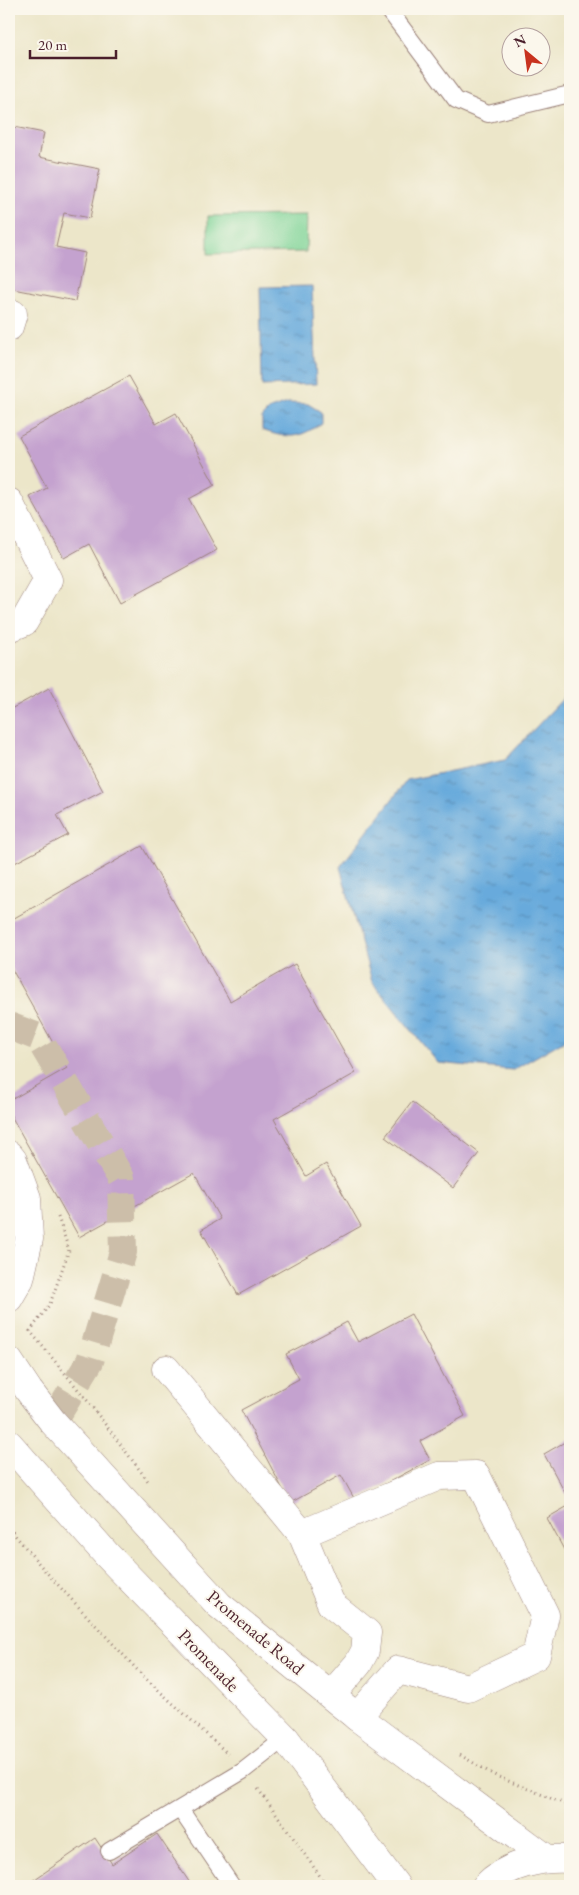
<svg xmlns="http://www.w3.org/2000/svg" width="579" height="1895" font-family="'EB Garamond',serif">
	<defs>
		<pattern id="water-ripples" width="26" height="14" patternUnits="userSpaceOnUse" patternTransform="scale(1.25)"><rect width="26" height="14" fill="#67aadc"/><path d="M2 4q2-2 4 0t4 0M15 11q2-2 4 0t4 0" fill="none" stroke="#578ab3"/></pattern>
	</defs>
	<rect width="100%" height="100%" fill="#fbf7ec"/>
	<filter id="ink" filterUnits="userSpaceOnUse"><feTurbulence type="fractalNoise" baseFrequency=".02" numOctaves="2"/><feDisplacementMap in="SourceGraphic" scale="10" xChannelSelector="R" yChannelSelector="G"/><feConvolveMatrix kernelMatrix="1 2 1 2 8 2 1 2 1" color-interpolation-filters="sRGB"/></filter>
	<filter id="wash" filterUnits="userSpaceOnUse"><feTurbulence type="fractalNoise" baseFrequency=".0096" numOctaves="4" result="noise"/><feDisplacementMap in="SourceGraphic" scale="20" xChannelSelector="R" yChannelSelector="G"/><feGaussianBlur stdDeviation="1.12" result="paint"/><feColorMatrix in="noise" values="0 0 0 0 0 0 0 0 0 0 0 0 0 0 0 0 0 1.4 0 .05"/><feComposite in="paint" operator="in"/></filter>
	<g filter="url(#wash)">
		<rect width="100%" height="100%" fill="#ece6c9"/>
		<path fill="#7fd497" stroke="#647a61" d="M 307,215 L 306,252 L 208,254 L 208,216 Z"/>
		<path fill="url(#water-ripples)" stroke="#586484" d="M 312,286 L 316,384 L 262,386 L 260,287 Z
			M 288,403 L 308,404 L 321,412 L 321,423 C 300,439 287,439 262,430 L 262,417 L 270,409 Z
			M 570,691 L 570,1037 L 513,1070 L 438,1063 L 372,982 L 340,867 L 407,780 L 505,760 Z"/>
		<g id="blocks">
			<path fill="#c4a2cf" d="M 9,126 L 44,133 L 39,157 L 100,169 L 90,218 L 64,213 L 56,247 L 85,253 L 75,301 L 9,288 Z
				M 129,376 L 156,424 L 176,413 L 215,485 L 189,499 L 217,550 L 120,603 L 89,544 L 64,558 L 30,497 L 47,488 L 19,436 Z
				M 49,688 L 103,791 L 57,815 L 68,835 L 9,866 L 9,710 Z
				M 142,846 L 230,1001 L 295,964 L 356,1073 L 274,1119 L 306,1176 L 326,1164 L 361,1226 L 238,1295 L 201,1230 L 220,1219 L 194,1173 L 79,1237 L 9,1112 L 9,1101 L 67,1068 L 9,964 L 9,921 Z
				M 412,1102 L 479,1153 L 453,1188 L 385,1137 Z
				M 411,1314 L 465,1416 L 420,1441 L 430,1460 L 355,1500 L 341,1475 L 290,1503 L 241,1410 L 299,1379 L 286,1354 L 347,1322 L 358,1342 Z
				M 570,1439 L 570,1502 L 544,1454 Z
				M 570,1505 L 570,1561 L 547,1518 Z
				M 157,1834 L 192,1886 L 35,1886 L 32,1881 L 95,1838 L 112,1864 Z"/>
		</g>
	</g>
	<g filter="url(#ink)">
		<use href="#blocks" fill-opacity="0" stroke="#9b827a" stroke-width="1"/>
		<g fill="none" stroke-linecap="round" stroke-linejoin="round">
			<path stroke="#ccbea9" stroke-width="28" stroke-dasharray="28 14" stroke-linecap="butt" d="M 9,1026 L 38,1037 L 121,1178 L 123,1252 L 90,1361 L 53,1422"/>
			<g stroke="#9b827a" stroke-width="18">
				<path id="lane" d="M 388,9 L 456,100 L 488,114 L 570,94
					M 180,1809 L 232,1886
					M 109,1851 L 243,1771 L 285,1738"/>
			</g>
			<g stroke="#9b827a" stroke-width="29">
				<path id="street" d="M 9,314 L 13,314 L 9,327
					M 9,502 L 48,580 L 24,622 L 9,628
					M 166,1369 L 302,1534
					M 331,1695 L 358,1664 L 365,1651 L 367,1633 L 331,1604 L 302,1534 L 439,1476 L 476,1475 L 545,1615 L 536,1656 L 468,1688 L 398,1670 L 357,1717"/>
			</g>
			<g stroke="#9b827a" stroke-width="29">
				<path id="secondary" d="M 9,1155 L 13,1160 L 27,1198 L 29,1239 L 20,1279 L 9,1298
					M 9,1361 L 29,1391 L 53,1422 L 219,1605 L 357,1717 L 546,1858
					M 9,1444 L 107,1555 L 285,1738 L 396,1886
					M 486,1886 C 507,1864 541,1857 570,1859"/>
			</g>
			<path stroke="#9b827a" stroke-width="3" stroke-dasharray="1 4" stroke-linecap="butt" d="M 9,1118 L 13,1126
				M 58,1217 L 69,1250 L 50,1304 L 30,1331 L 86,1399 L 148,1481
				M 9,1528 L 46,1572 L 143,1676 L 228,1754
				M 460,1755 L 496,1776 L 570,1806
				M 258,1789 L 275,1812 L 327,1886"/>
			<use href="#lane" stroke="#fff" stroke-width="16"/>
			<use href="#street" stroke="#fff" stroke-width="28"/>
			<use href="#secondary" stroke="#fff" stroke-width="28"/>
		</g>
	</g>
	<g text-anchor="middle" dominant-baseline="central" stroke-width="4" stroke-linejoin="round" paint-order="stroke">
		<g font-size="18" fill="#4a1f2b" stroke="#fbf7ec">
			<text transform="translate(256 1632) rotate(40)">Promenade Road</text>
			<text transform="translate(209 1660) rotate(46)">Promenade</text>
		</g>
	</g>
	<rect width="579" height="1895" fill="none" stroke="#fbf7ec" stroke-width="30"/>
	<g transform="translate(526 52) rotate(331)"><circle r="24" fill="#fbf7ec" stroke="#b4a19f"/>
	<path d="M0-4L9 19L0 12L-9 19Z" fill="#c8321e"/>
	<text y="-8" font-size="14" font-weight="bold" text-anchor="middle" fill="#4a1f2b">N</text>
	</g>
	<path d="M30 50v8h86v-8" fill="none" stroke="#4a1f2b" stroke-width="2.5"/>
	<text x="38" y="50" font-size="15" fill="#4a1f2b" stroke="#fbf7ec" stroke-width="4" paint-order="stroke">20 m</text>
</svg>
